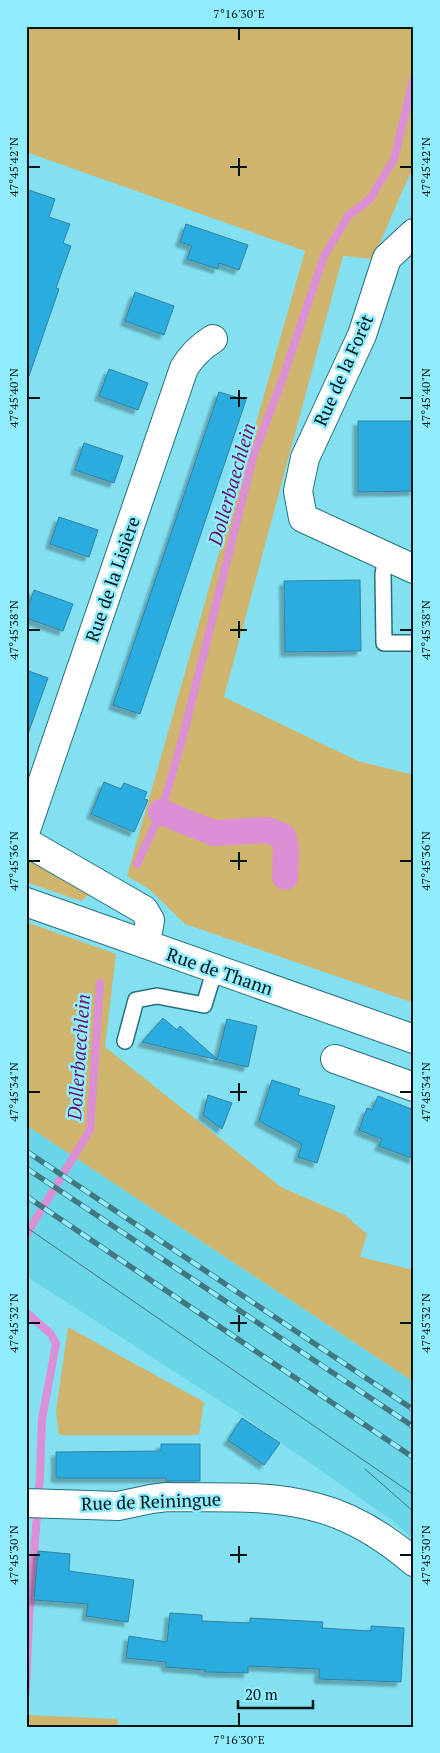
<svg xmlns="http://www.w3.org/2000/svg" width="440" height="1753" font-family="'PT Serif',serif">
	<defs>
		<filter id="shadow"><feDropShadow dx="-4.5" dy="4.5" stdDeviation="1" flood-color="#0004"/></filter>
	</defs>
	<rect width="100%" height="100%" fill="#83e0f0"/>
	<path fill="#6ad5e7" d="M 26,1125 L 414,1382 L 414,1540 L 393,1521 L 237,1412 L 26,1276 Z"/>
	<path fill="#cfb46e" d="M 26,26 L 414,26 L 414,171 L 409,176 L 373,259 L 343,256 L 224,697 L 358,761 L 414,775 L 414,1003 L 185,924 L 149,889 L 127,876 L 305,251 L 26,152 Z
		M 26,855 L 98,888 L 81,901 L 26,882 Z
		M 26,922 L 116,954 L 105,1047 L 281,1187 L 345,1215 L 367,1234 L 360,1257 L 414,1270 L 414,1382 L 26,1125 Z
		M 68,1327 L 204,1402 L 199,1435 L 59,1435 L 56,1411 Z
		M 26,1715 L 118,1719 L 117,1727 L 26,1727 Z"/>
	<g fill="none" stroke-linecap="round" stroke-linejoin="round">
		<path stroke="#db8fd5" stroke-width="8" d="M 137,864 L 161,812 L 182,740 L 253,457 L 281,383 L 324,256 L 349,215 L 370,199 L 394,159 L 414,76
			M 26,1235 L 90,1130 L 100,983
			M 26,1312 L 51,1334 L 56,1344 L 42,1419 L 40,1477 L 29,1619 L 26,1691"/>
		<path stroke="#db8fd5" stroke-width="26" d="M 161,812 L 214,833 L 267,830 L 283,836 L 286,848 L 285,877"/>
	</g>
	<path fill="#2aacde" stroke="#3281a3" filter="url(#shadow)" d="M 26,189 L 55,199 L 49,217 L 70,224 L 63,243 L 71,246 L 56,288 L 59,289 L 29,376 L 26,375 Z
		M 186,224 L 248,245 L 239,270 L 219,263 L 218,269 L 187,259 L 192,246 L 180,242 Z
		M 135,292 L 174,306 L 164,335 L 125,321 Z
		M 109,369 L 148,383 L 138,410 L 99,396 Z
		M 219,392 L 246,400 L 140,714 L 113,705 Z
		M 358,421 L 414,421 L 414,491 L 358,492 Z
		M 84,443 L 123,456 L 114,483 L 75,470 Z
		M 59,517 L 98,530 L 89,557 L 50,544 Z
		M 360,580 L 361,651 L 285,652 L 284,581 Z
		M 34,590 L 73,604 L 63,631 L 26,618 L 26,613 Z
		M 26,670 L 48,678 L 29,731 L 26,731 Z
		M 104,782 L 121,789 L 124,783 L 147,792 L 144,799 L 148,800 L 134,832 L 91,814 Z
		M 163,1018 L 177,1030 L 180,1026 L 217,1059 L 227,1019 L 257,1026 L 248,1067 L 142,1042 Z
		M 272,1080 L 300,1089 L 298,1095 L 335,1106 L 317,1163 L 298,1157 L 302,1144 L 259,1121 Z
		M 208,1095 L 232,1103 L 222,1129 L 203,1115 Z
		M 378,1096 L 414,1110 L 414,1159 L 379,1146 L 382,1139 L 359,1130 L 367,1108 L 372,1110 Z
		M 242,1418 L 280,1443 L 264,1465 L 228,1440 Z
		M 161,1444 L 200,1444 L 200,1481 L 166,1481 L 166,1478 L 56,1478 L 56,1452 L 161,1451 Z
		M 38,1551 L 70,1554 L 69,1571 L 134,1580 L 128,1622 L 86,1616 L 88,1604 L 34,1600 Z
		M 170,1613 L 202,1615 L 202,1621 L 250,1623 L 250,1618 L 323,1622 L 322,1628 L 371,1631 L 371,1626 L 404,1628 L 401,1682 L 319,1679 L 319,1669 L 248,1666 L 248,1673 L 205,1672 L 205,1670 L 166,1667 L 166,1662 L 126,1658 L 129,1636 L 167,1642 Z"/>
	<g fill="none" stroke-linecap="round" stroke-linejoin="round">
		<g stroke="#26707b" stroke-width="18">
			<path id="lane" d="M 386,557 L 383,574 L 384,643 L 414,643
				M 125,1041 L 136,1000 L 157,996 L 204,1005 L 215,969"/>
		</g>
		<g stroke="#26707b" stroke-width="30">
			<path id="street" d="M 414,233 L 387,258 L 362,335 L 305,458 L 298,491 L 303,518 L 414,569
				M 26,830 L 184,368 C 192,355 200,347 213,339
				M 26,842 L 144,910 L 150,920 L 146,944
				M 335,1059 L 414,1087
				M 26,1503 L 118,1506 L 151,1499 L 167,1497 C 216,1498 267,1494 315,1507 C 351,1516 386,1538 414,1562"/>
		</g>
		<g stroke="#26707b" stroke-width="30">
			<path id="secondary" d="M 26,902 L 414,1039"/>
		</g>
		<use href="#lane" stroke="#fff" stroke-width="15"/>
		<use href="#street" stroke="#fff" stroke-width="28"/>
		<use href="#secondary" stroke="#fff" stroke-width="28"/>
		<path stroke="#407781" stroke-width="1" d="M 26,1227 L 414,1495
			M 365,1469 L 414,1512"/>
		<g stroke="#407781" stroke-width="5.5">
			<path id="rail" d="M 26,1151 L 414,1410
				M 26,1168 L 414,1427
				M 26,1196 L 414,1458"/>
		</g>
		<use href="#rail" stroke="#90edfd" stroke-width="4" stroke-dasharray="11" stroke-linecap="butt"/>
	</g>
	<path fill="none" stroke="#011317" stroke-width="2" d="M 239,28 L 239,40M 239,158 L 239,176M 28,167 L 40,167M 230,167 L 247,167M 400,167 L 412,167M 239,390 L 239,407M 28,398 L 40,398M 230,398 L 247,398M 400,398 L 412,398M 239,621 L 239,638M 28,630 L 40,630M 230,630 L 247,630M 400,630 L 412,630M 239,852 L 239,870M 28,861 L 40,861M 230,861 L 247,861M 400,861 L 412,861M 239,1083 L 239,1101M 28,1092 L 40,1092M 230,1092 L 247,1092M 400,1092 L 412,1092M 239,1315 L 239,1332M 28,1323 L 40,1323M 230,1323 L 247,1323M 400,1323 L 412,1323M 239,1546 L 239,1563M 28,1555 L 40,1555M 230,1555 L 247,1555M 400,1555 L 412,1555M 239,1713 L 239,1726"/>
	<g text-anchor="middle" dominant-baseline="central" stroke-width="5" stroke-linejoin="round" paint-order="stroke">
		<g font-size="18" fill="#011317" stroke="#90edfd">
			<text transform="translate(343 370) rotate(-66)">Rue de la Forêt</text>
			<text transform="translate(112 579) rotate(-71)">Rue de la Lisière</text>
			<text transform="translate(220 971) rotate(19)">Rue de Thann</text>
			<text transform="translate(151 1501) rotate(-2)">Rue de Reiningue</text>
		</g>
		<g font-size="19" font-style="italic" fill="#6a0d67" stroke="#90edfd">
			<text transform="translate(231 484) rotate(-74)">Dollerbaechlein</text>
			<text transform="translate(78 1057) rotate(-86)">Dollerbaechlein</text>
		</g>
	</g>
	<rect width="440" height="1753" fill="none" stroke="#90edfd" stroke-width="55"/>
	<path d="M238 1700v8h75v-8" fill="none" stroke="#011317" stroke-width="2.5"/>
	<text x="245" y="1700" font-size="15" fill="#011317" stroke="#90edfd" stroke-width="4" paint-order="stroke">20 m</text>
	<rect x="28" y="28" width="384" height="1698" fill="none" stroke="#011317" stroke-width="2"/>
	<g font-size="12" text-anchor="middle" fill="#011317">
		<text x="239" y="18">7°16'30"E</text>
		<text transform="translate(14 167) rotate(-90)" y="4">47°45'42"N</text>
		<text transform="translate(426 167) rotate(-90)" y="4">47°45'42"N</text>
		<text transform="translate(14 398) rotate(-90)" y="4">47°45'40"N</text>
		<text transform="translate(426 398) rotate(-90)" y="4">47°45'40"N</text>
		<text transform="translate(14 630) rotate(-90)" y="4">47°45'38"N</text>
		<text transform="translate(426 630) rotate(-90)" y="4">47°45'38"N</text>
		<text transform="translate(14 861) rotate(-90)" y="4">47°45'36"N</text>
		<text transform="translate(426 861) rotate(-90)" y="4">47°45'36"N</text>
		<text transform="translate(14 1092) rotate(-90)" y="4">47°45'34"N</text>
		<text transform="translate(426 1092) rotate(-90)" y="4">47°45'34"N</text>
		<text transform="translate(14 1323) rotate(-90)" y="4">47°45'32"N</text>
		<text transform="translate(426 1323) rotate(-90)" y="4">47°45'32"N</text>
		<text transform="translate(14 1555) rotate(-90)" y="4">47°45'30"N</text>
		<text transform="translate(426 1555) rotate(-90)" y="4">47°45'30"N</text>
		<text x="239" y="1744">7°16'30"E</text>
	</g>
</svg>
